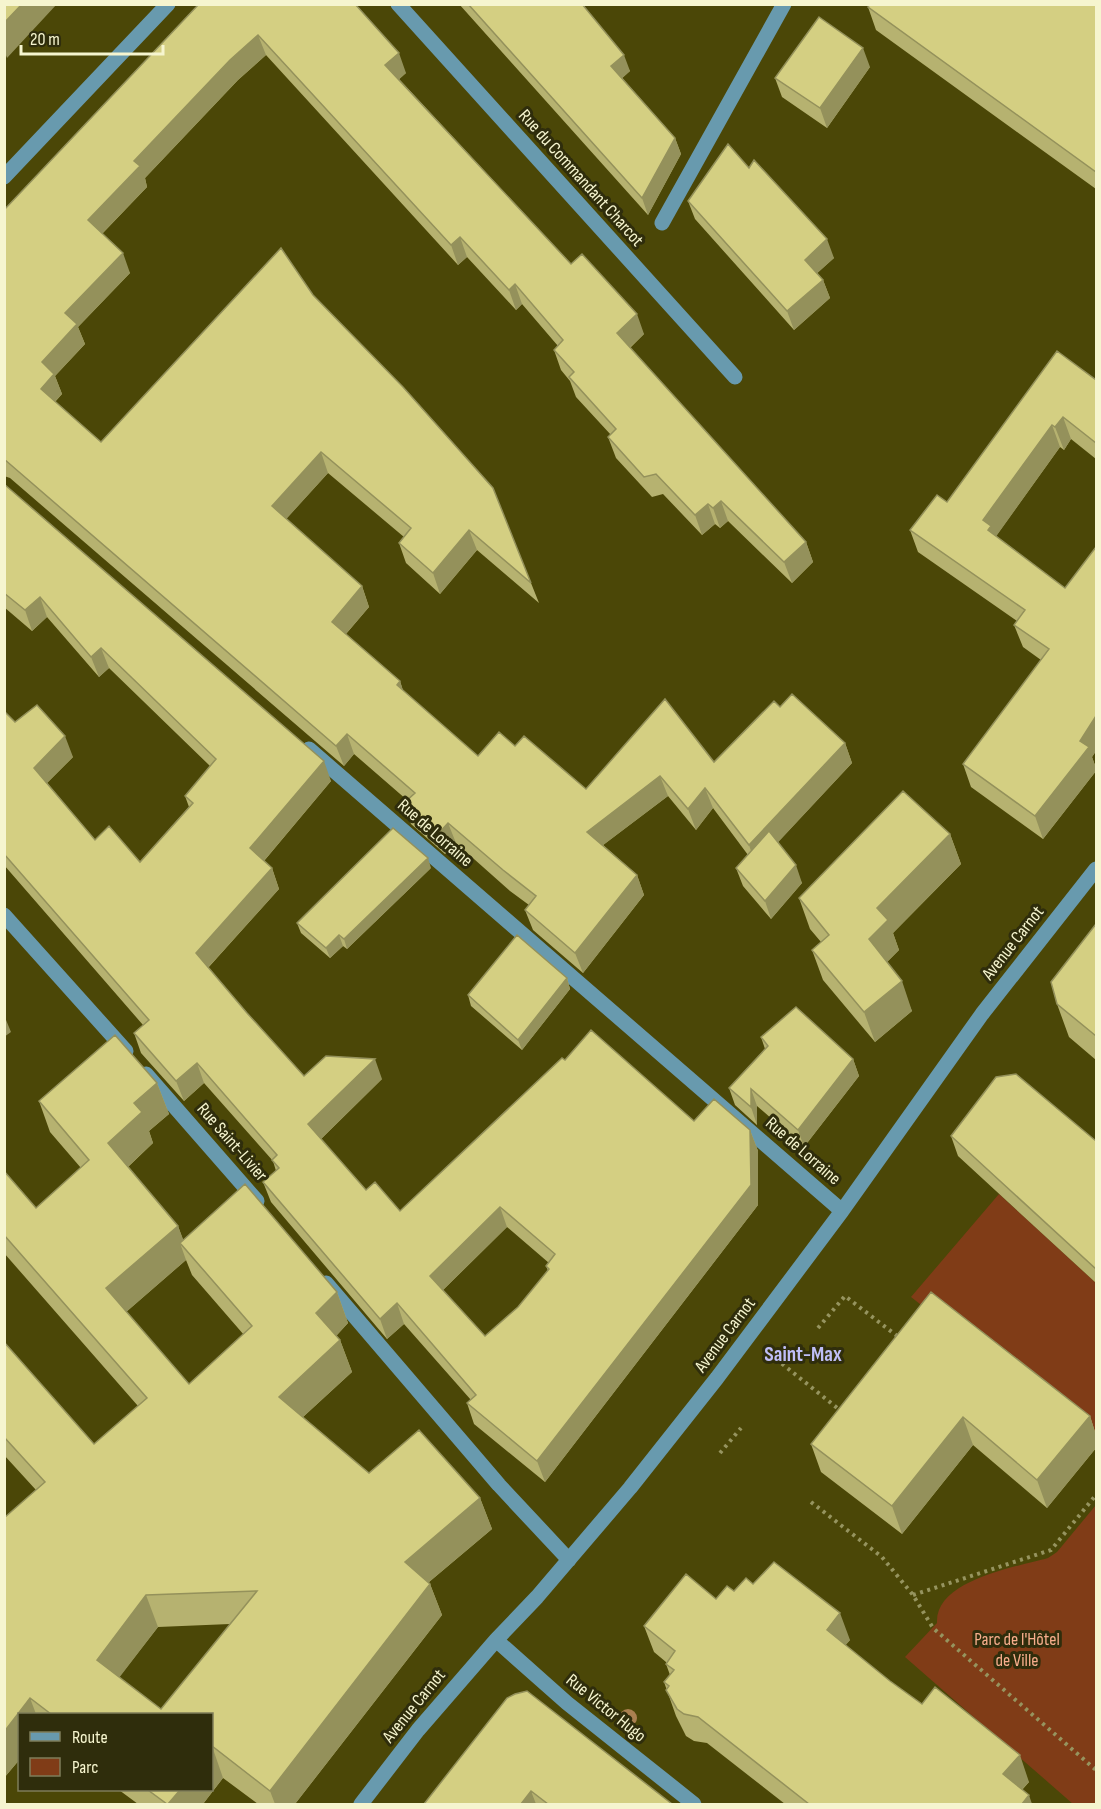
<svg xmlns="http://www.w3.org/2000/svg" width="1101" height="1809" font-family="'Sofia Sans Condensed',sans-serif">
	<rect width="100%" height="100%" fill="#4b4707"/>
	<path fill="#803c17" d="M 999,1194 L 1096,1283 L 1096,1441 L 911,1297 Z
		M 1096,1505 L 1096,1804 L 1073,1804 L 905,1657 L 937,1623 C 935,1580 1016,1567 1048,1558 L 1057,1552 Z"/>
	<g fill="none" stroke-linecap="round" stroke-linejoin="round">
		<path stroke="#96945f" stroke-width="4" stroke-dasharray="3 4.5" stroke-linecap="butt" d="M 818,1328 L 845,1296 L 901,1339
			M 776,1359 L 841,1411
			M 720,1453 L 741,1428
			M 811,1502 L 882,1557 L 913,1595 L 933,1628 L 1096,1770
			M 913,1595 L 1051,1550 L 1096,1495"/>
		<path stroke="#689aae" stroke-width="15" d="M 398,4 L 735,377
			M 4,177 L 168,4
			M 662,223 L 784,4
			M 309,749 L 842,1211
			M 4,915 L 126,1051
			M 146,1074 L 257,1201
			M 326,1283 L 499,1485 L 569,1560
			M 496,1640 L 567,1703 L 694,1804
			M 361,1804 L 418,1730 L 496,1640 L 537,1597 L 630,1488 L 717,1378 L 842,1211 L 982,1014 L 1096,869"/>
	</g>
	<circle fill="#aa8050" cx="628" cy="1718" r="9"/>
	<path fill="#b6b270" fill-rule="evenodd" d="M 199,4 L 406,73 L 399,79 L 571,264 L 644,334 L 630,348 L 806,542 L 813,562 L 792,583 L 728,521 L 720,528 L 715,524 L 702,535 L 663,494 L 652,497 L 616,458 L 608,437 L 611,435 L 576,397 L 570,381 L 561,370 L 554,350 L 558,346 L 522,304 L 516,310 L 467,257 L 458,265 L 266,55 L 238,80 L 145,178 L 147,187 L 102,234 L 130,273 L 78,327 L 85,344 L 55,376 L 62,394 L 55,402 L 101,442 L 313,295 L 531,583 L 539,603 L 477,550 L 440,594 L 406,563 L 399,543 L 404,537 L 328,473 L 286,519 L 362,586 L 369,607 L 346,634 L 400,681 L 403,691 L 478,756 L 515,746 L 586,789 L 714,762 L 780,707 L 845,743 L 852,763 L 778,842 L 802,883 L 771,919 L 743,886 L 736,868 L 748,855 L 713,808 L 696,830 L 668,796 L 603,845 L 637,875 L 644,895 L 583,973 L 533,930 L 525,910 L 529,905 L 510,891 L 456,843 L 445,854 L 411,824 L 403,804 L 407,800 L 354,754 L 344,766 L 10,478 L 4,476 L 4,210 Z
		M 459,4 L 587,4 L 584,7 L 630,71 L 622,78 L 675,138 L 681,154 L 648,215 Z
		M 1096,4 L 1096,189 L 876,30 L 868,7 Z
		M 870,67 L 827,128 L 782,97 L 775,78 Z
		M 749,168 L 834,258 L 817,273 L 823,280 L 830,298 L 794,330 L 695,219 L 688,201 Z
		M 1096,380 L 1096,459 L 1071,439 L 1064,450 L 1060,447 L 996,536 L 1065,588 L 1096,547 L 1096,751 L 1092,757 L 1096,768 L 1096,771 L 1043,839 L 971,787 L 963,764 L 1041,660 L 1023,647 L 1014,625 L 1017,621 L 918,552 L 910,530 L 947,502 Z
		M 4,484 L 331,781 L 264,861 L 272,868 L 279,889 L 208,968 L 247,1013 L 304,1076 L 382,1079 L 321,1139 L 366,1190 L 400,1211 L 565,1060 L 694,1121 L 750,1130 L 758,1151 L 758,1205 L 545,1482 L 474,1424 L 467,1403 L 471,1400 L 404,1324 L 387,1339 L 271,1202 L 263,1182 L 276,1171 L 273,1161 L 204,1083 L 184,1101 L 141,1053 L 134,1033 L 143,1025 L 4,865 L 4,711 L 15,722 L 73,757 L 47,783 L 95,840 L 140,862 L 189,807 L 185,796 L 210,766 L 109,668 L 99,677 L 47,617 L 32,631 L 4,607 ZM 507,1227 L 549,1263 L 546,1266 L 548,1271 L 518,1307 L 485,1336 L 443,1290 Z
		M 950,834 L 961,864 L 893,933 L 899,950 L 887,962 L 912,1011 L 875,1042 L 823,980 L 812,950 L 821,942 L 810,929 L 799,898 Z
		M 431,868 L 347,949 L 343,946 L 330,958 L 301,933 L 297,923 Z
		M 1096,924 L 1096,1060 L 1069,1037 L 1057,1004 Z
		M 567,978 L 570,989 L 522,1050 L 471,1006 L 468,995 Z
		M 761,1037 L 853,1059 L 859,1076 L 804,1147 L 757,1106 L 757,1125 L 735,1105 L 729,1088 L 765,1049 Z
		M 157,1083 L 169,1114 L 149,1131 L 153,1143 L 128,1167 L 178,1226 L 183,1240 L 337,1292 L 348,1323 L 336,1336 L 340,1340 L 352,1372 L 303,1417 L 369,1473 L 480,1498 L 492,1529 L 429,1582 L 430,1584 L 442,1615 L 295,1804 L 258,1804 L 223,1778 L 203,1804 L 138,1804 L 119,1790 L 212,1790 L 212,1714 L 20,1714 L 20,1759 L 4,1778 L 36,1490 L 4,1455 L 4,1342 L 94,1444 L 138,1406 L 4,1253 L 4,1171 L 36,1208 L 81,1168 L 50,1132 L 39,1101 ZM 186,1260 L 192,1275 L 244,1335 L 189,1384 L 126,1312 ZM 230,1624 L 161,1709 L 119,1677 L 158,1627 Z
		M 951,1136 L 1096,1141 L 1096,1283 L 958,1156 Z
		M 931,1292 L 1090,1416 L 1096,1435 L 1096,1448 L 1047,1508 L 973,1445 L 902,1534 L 821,1472 L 811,1444 Z
		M 753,1584 L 850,1640 L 845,1645 L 890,1681 L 1029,1782 L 1022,1790 L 1032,1804 L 785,1804 L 707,1743 L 694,1741 L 686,1736 L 676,1716 L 664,1682 L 670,1675 L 666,1664 L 666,1662 L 654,1652 L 644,1626 L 716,1599 L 734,1591 Z
		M 507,1698 L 672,1804 L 424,1804 Z"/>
	<path fill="#94915b" d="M 22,4 L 57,4 L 7,58 L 4,50 L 4,23 Z
		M 258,35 L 266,55 L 238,80 L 145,178 L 147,187 L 95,241 L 88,220 L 134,161 L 230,60 Z
		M 863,48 L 870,67 L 827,128 L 820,108 Z
		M 399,53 L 406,73 L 393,85 L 385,65 Z
		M 624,55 L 630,71 L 617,83 L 611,66 Z
		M 675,138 L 681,154 L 648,215 L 642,198 Z
		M 460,237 L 467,257 L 458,265 L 451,245 Z
		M 827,239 L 834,258 L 812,278 L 805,260 Z
		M 123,253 L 130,273 L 78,327 L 85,344 L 55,376 L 62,394 L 48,409 L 41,389 L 42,362 L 65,313 Z
		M 823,280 L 830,298 L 794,330 L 787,311 Z
		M 515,284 L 522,304 L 516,310 L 509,290 Z
		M 637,314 L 644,334 L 624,353 L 617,333 Z
		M 1063,417 L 1071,439 L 1064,450 L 1055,427 Z
		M 1052,425 L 1060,447 L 995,538 L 996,553 L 983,520 Z
		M 321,452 L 328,473 L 279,527 L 272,506 Z
		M 721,501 L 728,521 L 720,528 L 713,508 Z
		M 708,504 L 715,524 L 702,535 L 695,515 Z
		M 469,530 L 477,550 L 440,594 L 433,573 Z
		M 806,542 L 813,562 L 792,583 L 784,562 Z
		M 362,586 L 369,607 L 339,642 L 332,622 Z
		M 40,597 L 47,617 L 32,631 L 25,610 Z
		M 101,648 L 109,668 L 99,677 L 91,657 Z
		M 400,681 L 407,702 L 397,685 Z
		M 1096,716 L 1096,751 L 1092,757 L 1096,768 L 1096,771 L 1043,839 L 1035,816 L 1080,741 Z
		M 347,734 L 354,754 L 344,766 L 336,746 Z
		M 65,736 L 73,757 L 42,788 L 34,768 Z
		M 845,743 L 852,763 L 756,866 L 749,845 Z
		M 324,761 L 331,781 L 258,868 L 250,848 Z
		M 660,776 L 668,796 L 594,852 L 587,832 Z
		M 705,788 L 713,808 L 696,830 L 688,809 Z
		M 448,823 L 456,843 L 445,854 L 438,834 Z
		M 950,834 L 961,864 L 893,933 L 899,950 L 880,969 L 869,939 L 877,908 Z
		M 428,858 L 431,868 L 347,949 L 344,939 Z
		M 796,865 L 802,883 L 771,919 L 765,901 Z
		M 272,868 L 279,889 L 203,973 L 196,953 Z
		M 637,875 L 644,895 L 583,973 L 575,953 Z
		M 339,935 L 343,946 L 330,958 L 326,948 Z
		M 567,978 L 570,989 L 522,1050 L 518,1040 Z
		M 902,981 L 912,1011 L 875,1042 L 864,1012 Z
		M 4,1015 L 11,1032 L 4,1037 Z
		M 375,1059 L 382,1079 L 316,1144 L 308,1124 Z
		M 853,1059 L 859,1076 L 804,1147 L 798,1130 Z
		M 197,1063 L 204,1083 L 184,1101 L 176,1081 Z
		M 157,1083 L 169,1114 L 149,1131 L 153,1143 L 119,1175 L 108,1143 L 134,1103 Z
		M 751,1089 L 757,1106 L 757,1125 L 751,1107 Z
		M 750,1130 L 758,1151 L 758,1205 L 545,1482 L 537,1461 Z
		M 500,1207 L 507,1227 L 437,1296 L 430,1276 Z
		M 178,1226 L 188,1252 L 180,1243 L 186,1260 L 117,1320 L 106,1288 Z
		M 337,1292 L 348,1323 L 328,1345 L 316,1313 Z
		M 397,1303 L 404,1324 L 387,1339 L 380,1319 Z
		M 340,1340 L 352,1372 L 291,1428 L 279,1397 Z
		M 1090,1416 L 1096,1435 L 1096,1448 L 1047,1508 L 1037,1480 Z
		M 963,1417 L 973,1445 L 902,1534 L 892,1506 Z
		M 480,1498 L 492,1529 L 416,1593 L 405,1562 Z
		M 430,1584 L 442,1615 L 295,1804 L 275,1804 L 270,1791 Z
		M 146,1595 L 158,1627 L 109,1691 L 97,1660 Z
		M 840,1613 L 850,1640 L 836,1657 L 827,1630 Z
		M 30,1698 L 36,1714 L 20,1714 L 20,1759 L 4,1778 L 4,1732 Z
		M 212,1746 L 223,1778 L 203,1804 L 168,1804 L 180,1790 L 212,1790 Z
		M 1020,1755 L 1029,1782 L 1012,1800 L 1003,1774 Z
		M 531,1791 L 536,1804 L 521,1804 Z
		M 1029,1795 L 1032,1804 L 1022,1804 Z"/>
	<path fill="#d4cf82" stroke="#94915b" stroke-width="1.5" fill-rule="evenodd" d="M 4,4 L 22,4 L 4,23 Z
		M 199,4 L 355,4 L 399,53 L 385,65 L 571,264 L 582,254 L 637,314 L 617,333 L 806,542 L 784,562 L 721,501 L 713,508 L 708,504 L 695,515 L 656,474 L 644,477 L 608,437 L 616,429 L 569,377 L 574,372 L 554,350 L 563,340 L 515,284 L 509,290 L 460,237 L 451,245 L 258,35 L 230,60 L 134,161 L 140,166 L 88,220 L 123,253 L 65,313 L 77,324 L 42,362 L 54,374 L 41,389 L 101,442 L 281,248 L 313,295 L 403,387 L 493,488 L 531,583 L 469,530 L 433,573 L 399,543 L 411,528 L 321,452 L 272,506 L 362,586 L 332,622 L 400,681 L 397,685 L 478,756 L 499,732 L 515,746 L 524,736 L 586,789 L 665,699 L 714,762 L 774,701 L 780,707 L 792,694 L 845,743 L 749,845 L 705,788 L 688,809 L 660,776 L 587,832 L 637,875 L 575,953 L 525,910 L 536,896 L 503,870 L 448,823 L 438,834 L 403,804 L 415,793 L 347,734 L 336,746 L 4,459 L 4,210 Z
		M 468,4 L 582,4 L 624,55 L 611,66 L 675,138 L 642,198 Z
		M 870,4 L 1096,4 L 1096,172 L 868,7 Z
		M 819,17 L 863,48 L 820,108 L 775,78 Z
		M 728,144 L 749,168 L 754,160 L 827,239 L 805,260 L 823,280 L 787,311 L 688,201 Z
		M 1057,351 L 1096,380 L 1096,443 L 1063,417 L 1055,427 L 1052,425 L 983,520 L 991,526 L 988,530 L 1065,588 L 1096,547 L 1096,716 L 1080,741 L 1089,747 L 1035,816 L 963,764 L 1049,649 L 1014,625 L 1025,610 L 910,530 L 937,495 L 947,502 Z
		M 4,484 L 324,761 L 250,848 L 272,868 L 196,953 L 247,1013 L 304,1076 L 326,1056 L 375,1059 L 308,1124 L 366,1190 L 375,1182 L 400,1211 L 562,1058 L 565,1060 L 591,1030 L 694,1121 L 714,1099 L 750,1130 L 751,1185 L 537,1461 L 467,1403 L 476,1395 L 397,1303 L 380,1319 L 263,1182 L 279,1168 L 272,1160 L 277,1155 L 197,1063 L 176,1081 L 134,1033 L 149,1020 L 4,854 L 4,711 L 15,722 L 37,705 L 65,736 L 34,768 L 95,840 L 109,826 L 140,862 L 193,803 L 185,796 L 216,759 L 101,648 L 91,657 L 40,597 L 25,610 L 4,593 ZM 500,1207 L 555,1254 L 546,1266 L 549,1269 L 518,1307 L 485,1336 L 430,1276 Z
		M 903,791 L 950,834 L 877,908 L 888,920 L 869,939 L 902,981 L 864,1012 L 812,950 L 829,935 L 799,898 Z
		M 393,828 L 428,858 L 344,939 L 339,935 L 326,948 L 297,923 Z
		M 769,831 L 796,865 L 765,901 L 736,868 Z
		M 1096,924 L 1096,1036 L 1057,1004 L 1051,982 Z
		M 517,935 L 567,978 L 518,1040 L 468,995 Z
		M 796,1007 L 853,1059 L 798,1130 L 751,1089 L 751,1107 L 729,1088 L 768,1046 L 761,1037 Z
		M 115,1035 L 157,1083 L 134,1103 L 142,1112 L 108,1143 L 178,1226 L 106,1288 L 189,1384 L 252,1326 L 180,1243 L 245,1184 L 337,1292 L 316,1313 L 340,1340 L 279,1397 L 369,1473 L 419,1430 L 480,1498 L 405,1562 L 430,1584 L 270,1791 L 212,1746 L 212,1747 L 212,1714 L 51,1714 L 30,1698 L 4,1732 L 4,1518 L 45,1482 L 4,1437 L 4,1342 L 94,1444 L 147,1398 L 4,1235 L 4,1171 L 36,1208 L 89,1160 L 39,1101 ZM 257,1591 L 161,1709 L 97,1660 L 146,1595 Z
		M 1016,1074 L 1096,1141 L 1096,1269 L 951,1136 L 996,1077 Z
		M 931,1292 L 1090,1416 L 1037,1480 L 963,1417 L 892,1506 L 811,1444 Z
		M 774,1562 L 840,1613 L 827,1630 L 890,1681 L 922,1704 L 935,1687 L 1020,1755 L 1003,1774 L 1029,1795 L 1022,1804 L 809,1804 L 698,1717 L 684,1714 L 677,1709 L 666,1690 L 669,1686 L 664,1682 L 674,1670 L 666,1664 L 675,1651 L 644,1626 L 686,1574 L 716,1599 L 727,1586 L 734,1591 L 746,1578 L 753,1584 Z
		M 527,1691 L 672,1804 L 548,1804 L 531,1791 L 521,1804 L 424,1804 L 507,1698 L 515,1694 Z
		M 148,1790 L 180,1790 L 168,1804 L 167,1804 Z"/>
	<g text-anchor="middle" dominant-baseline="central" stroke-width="6" stroke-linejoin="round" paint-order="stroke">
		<g font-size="18" fill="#f6f5cf" stroke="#2f2d0c">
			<text transform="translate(581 178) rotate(48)">Rue du Commandant Charcot</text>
			<text transform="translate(435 833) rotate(41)">Rue de Lorraine</text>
			<text transform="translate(1013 943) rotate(-52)">Avenue Carnot</text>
			<text transform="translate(232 1142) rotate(49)">Rue Saint-Livier</text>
			<text transform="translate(803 1151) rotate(41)">Rue de Lorraine</text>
			<text transform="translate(725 1335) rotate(-53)">Avenue Carnot</text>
			<text transform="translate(414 1706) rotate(-51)">Avenue Carnot</text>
			<text transform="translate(606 1708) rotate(39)">Rue Victor Hugo</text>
		</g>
		<g font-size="18" fill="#f8ae8c" stroke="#2f2d0c">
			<text x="1017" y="1639">Parc de l'Hôtel<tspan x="1017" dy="21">de Ville</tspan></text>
		</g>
		<g font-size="21" font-weight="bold" fill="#bfbef7" stroke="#2f2d0c">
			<text x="803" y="1354">Saint-Max</text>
		</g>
	</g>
	<rect width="1101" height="1809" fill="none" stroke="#f6f5cf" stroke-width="12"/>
	<rect x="18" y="1713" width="195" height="78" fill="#2f2d0c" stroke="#7f7d5a" stroke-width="1.5"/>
	<rect x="30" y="1732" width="30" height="9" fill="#689aae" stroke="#7f7d5a" stroke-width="1.5"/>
	<text x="72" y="1743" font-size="18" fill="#f6f5cf">Route</text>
	<rect x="30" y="1758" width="30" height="18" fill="#803c17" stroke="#7f7d5a" stroke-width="1.5"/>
	<text x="72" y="1773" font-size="18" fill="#f6f5cf">Parc</text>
	<path d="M21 45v9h142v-9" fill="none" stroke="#f6f5cf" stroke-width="3"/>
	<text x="30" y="45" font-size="18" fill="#f6f5cf" stroke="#2f2d0c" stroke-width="4.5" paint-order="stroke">20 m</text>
</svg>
